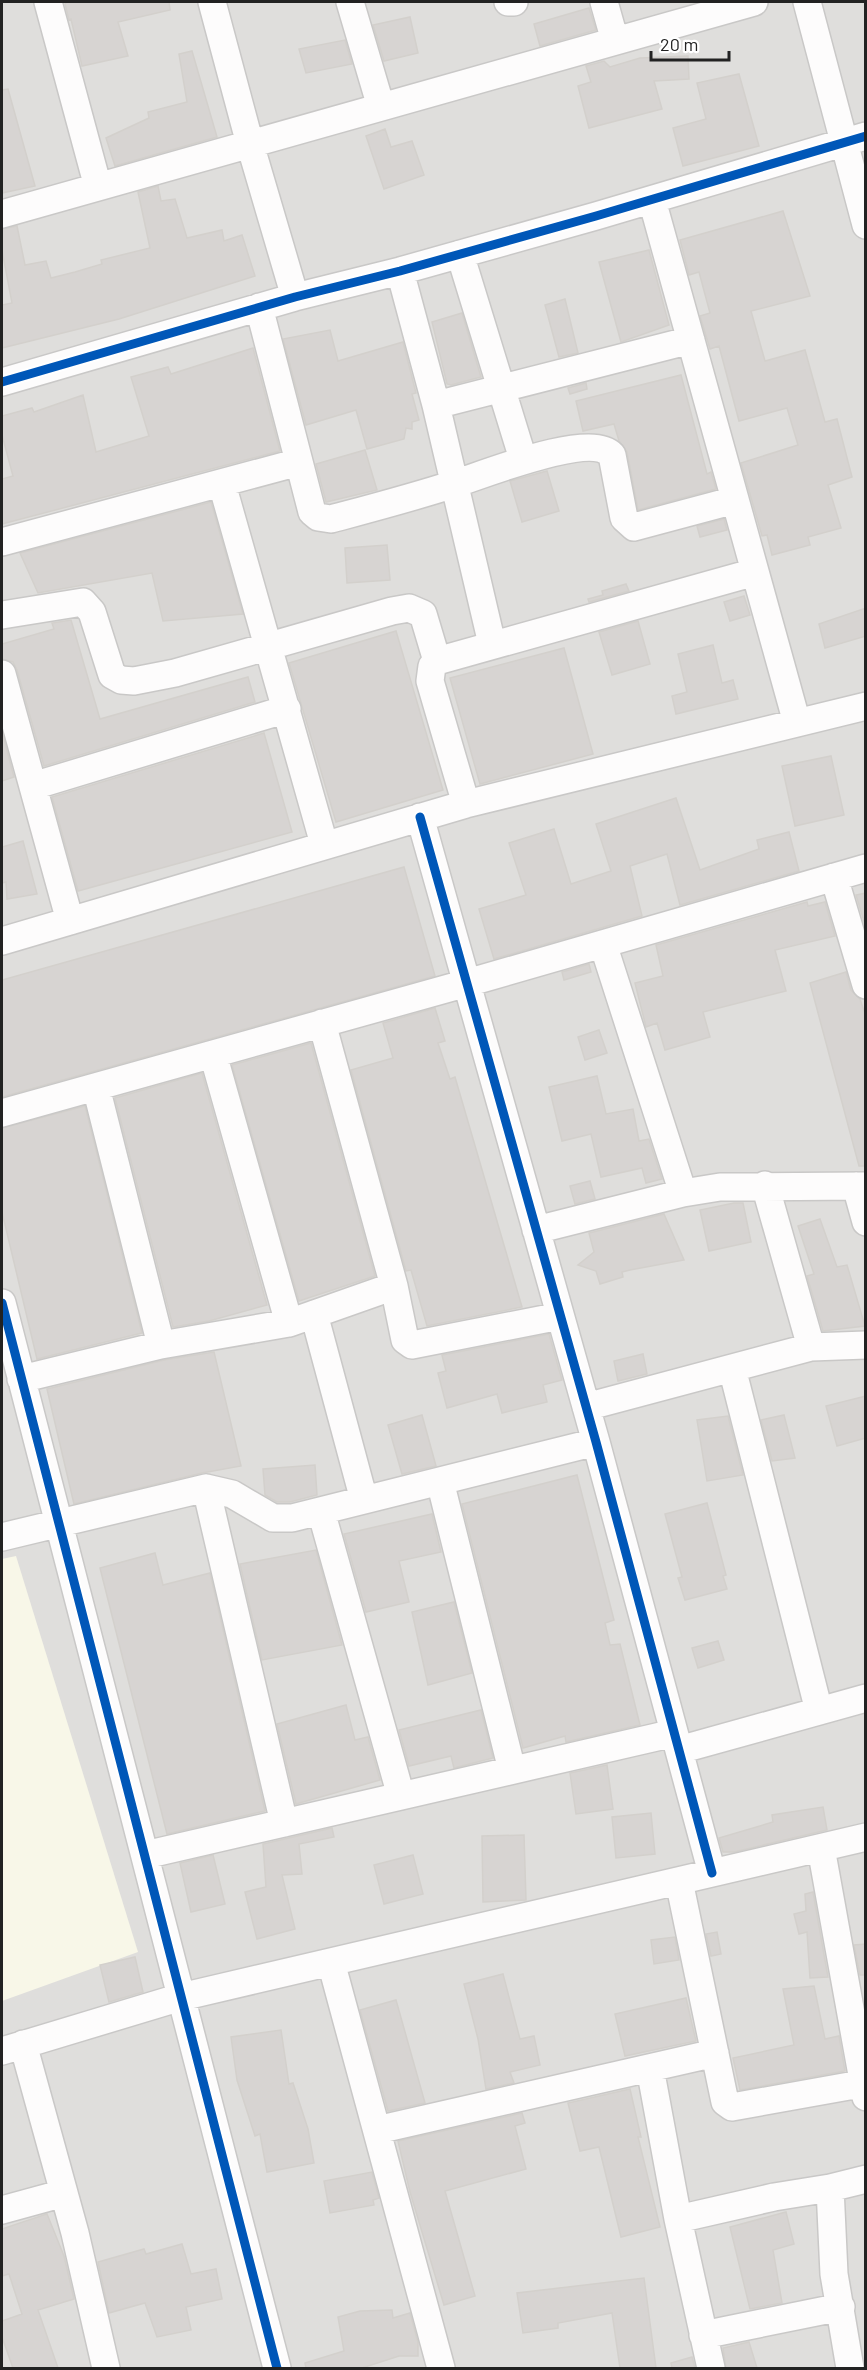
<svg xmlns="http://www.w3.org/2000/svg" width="867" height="2370" font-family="Barlow,sans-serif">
	<rect width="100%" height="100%" fill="#f0eeeb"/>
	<path fill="#dfdedc" d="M 2,2 L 865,2 L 865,2368 L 2,2368 Z"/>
	<path fill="#f8f7e8" d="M 16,1556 L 138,1952 L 2,2001 L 2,1559 Z"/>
	<path fill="#d7d4d2" stroke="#d3d0cc" stroke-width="1.5" d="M 67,2 L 169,2 L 170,10 L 118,22 L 128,56 L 82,66 L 71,19 L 69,20 L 65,4 Z
		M 589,8 L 596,30 L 540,46 L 534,24 Z
		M 410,17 L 418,53 L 384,61 L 373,25 Z
		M 345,40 L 352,64 L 306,73 L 299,49 Z
		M 192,51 L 217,137 L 115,166 L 106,138 L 149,118 L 148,112 L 187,102 L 179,54 Z
		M 688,56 L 689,79 L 654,81 L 662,109 L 589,128 L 578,86 L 591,82 L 586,66 L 604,61 L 610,67 L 640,58 Z
		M 739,74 L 759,146 L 683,166 L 673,128 L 706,119 L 697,83 Z
		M 8,89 L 35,186 L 2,193 L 2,90 Z
		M 385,129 L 391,147 L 412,141 L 424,175 L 384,189 L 366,136 Z
		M 158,186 L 161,201 L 175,199 L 187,238 L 222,230 L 224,241 L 242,235 L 255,276 L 119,319 L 2,348 L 2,305 L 12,303 L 2,250 L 2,229 L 17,226 L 25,265 L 46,261 L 51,278 L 75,272 L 102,264 L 101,260 L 150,248 L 138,192 Z
		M 783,211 L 810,296 L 751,311 L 765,361 L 805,350 L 825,422 L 837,419 L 852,477 L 828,485 L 841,528 L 808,537 L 810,545 L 772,555 L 767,535 L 762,536 L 741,463 L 798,445 L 787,408 L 739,421 L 719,346 L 710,349 L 700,316 L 710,313 L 699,272 L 689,275 L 680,240 Z
		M 649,250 L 669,325 L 621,342 L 599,262 Z
		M 565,299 L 578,353 L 559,357 L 545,305 Z
		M 462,313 L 481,377 L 451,385 L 447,384 L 432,322 Z
		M 330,330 L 338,361 L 403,342 L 416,393 L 412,394 L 419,420 L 412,422 L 412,429 L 406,428 L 404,439 L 367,449 L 356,410 L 306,425 L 283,339 Z
		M 253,348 L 280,451 L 2,524 L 2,479 L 13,476 L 2,435 L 2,416 L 32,408 L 34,412 L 83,395 L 96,452 L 149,436 L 131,377 L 168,367 L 171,374 Z
		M 681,375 L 707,474 L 711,472 L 716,489 L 638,510 L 627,452 L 619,441 L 614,424 L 583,431 L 576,401 Z
		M 586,383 L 587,389 L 570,394 L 568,388 Z
		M 365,450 L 377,490 L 326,502 L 316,464 Z
		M 547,471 L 559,511 L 522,522 L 510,481 Z
		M 211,502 L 243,614 L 163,621 L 152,573 L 38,593 L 20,553 Z
		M 724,519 L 727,530 L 700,537 L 697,526 Z
		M 387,545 L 390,580 L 347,583 L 345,548 Z
		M 626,584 L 629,591 L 589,602 L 588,599 L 603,595 L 602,591 Z
		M 744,596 L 750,615 L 730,621 L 724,602 Z
		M 866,608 L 866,636 L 825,648 L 819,624 Z
		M 71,620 L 100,719 L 248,677 L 255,702 L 44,766 L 17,670 L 13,662 L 2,659 L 2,644 L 54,629 L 52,623 Z
		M 638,621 L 650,664 L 612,675 L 599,632 Z
		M 396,631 L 443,790 L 336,822 L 289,663 Z
		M 713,645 L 722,683 L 733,680 L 738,699 L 676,714 L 672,696 L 687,692 L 678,654 Z
		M 564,648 L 593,754 L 480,784 L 450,678 Z
		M 2,732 L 14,777 L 2,781 Z
		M 264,733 L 292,832 L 78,891 L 52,797 Z
		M 831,756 L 844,815 L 795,826 L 782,766 Z
		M 676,798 L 700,870 L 759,849 L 757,840 L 789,832 L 799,871 L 680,905 L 667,854 L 630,866 L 642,916 L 494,959 L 479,909 L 526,895 L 509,843 L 554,829 L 571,884 L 611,871 L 596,824 Z
		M 23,841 L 37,894 L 7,899 L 6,882 L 2,883 L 2,847 Z
		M 404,867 L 435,976 L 2,1097 L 2,980 Z
		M 866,893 L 866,928 L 856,895 Z
		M 807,902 L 808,906 L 825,902 L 835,936 L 775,950 L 786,991 L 703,1012 L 710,1037 L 665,1050 L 657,1023 L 646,1027 L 635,983 L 663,976 L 656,945 Z
		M 589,964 L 591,972 L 564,980 L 562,972 Z
		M 846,972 L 851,990 L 860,999 L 866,1017 L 866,1166 L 859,1166 L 810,983 Z
		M 435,1008 L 445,1041 L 438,1043 L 450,1079 L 455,1077 L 522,1307 L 427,1326 L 411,1270 L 406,1271 L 351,1070 L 393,1058 L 383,1023 Z
		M 599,1030 L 607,1053 L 585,1060 L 578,1037 Z
		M 311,1043 L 375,1276 L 299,1301 L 232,1065 Z
		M 202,1073 L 267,1305 L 209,1321 L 173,1327 L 115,1098 Z
		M 597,1076 L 606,1114 L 633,1109 L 639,1141 L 649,1139 L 662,1179 L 646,1183 L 642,1168 L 601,1177 L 591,1134 L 562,1141 L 549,1087 Z
		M 85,1106 L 142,1333 L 37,1359 L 2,1212 L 2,1128 Z
		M 590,1181 L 595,1199 L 575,1204 L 570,1186 Z
		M 734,1203 L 743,1203 L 751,1242 L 709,1251 L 700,1210 Z
		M 664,1214 L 684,1260 L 630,1270 L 622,1272 L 623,1277 L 600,1284 L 596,1271 L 578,1265 L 594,1252 L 589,1233 Z
		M 820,1219 L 837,1267 L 847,1265 L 865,1326 L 823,1331 L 807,1276 L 814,1274 L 798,1226 Z
		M 549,1334 L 562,1380 L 543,1385 L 547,1402 L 502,1413 L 497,1394 L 447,1408 L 438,1373 L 446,1371 L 442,1355 Z
		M 214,1352 L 241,1466 L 202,1473 L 74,1504 L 47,1389 L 164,1360 Z
		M 643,1354 L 647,1374 L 618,1381 L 614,1361 Z
		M 866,1396 L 866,1438 L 837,1446 L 826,1406 Z
		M 422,1415 L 436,1466 L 402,1474 L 388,1425 Z
		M 784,1415 L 795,1458 L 772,1461 L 761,1420 Z
		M 728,1416 L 743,1475 L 707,1481 L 697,1420 Z
		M 315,1465 L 317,1495 L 290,1502 L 277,1502 L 265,1495 L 263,1469 Z
		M 577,1475 L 614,1620 L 605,1623 L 610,1645 L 620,1644 L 640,1725 L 566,1742 L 565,1736 L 523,1748 L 462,1504 Z
		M 707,1503 L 726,1575 L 723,1576 L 727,1589 L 685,1600 L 678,1578 L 682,1577 L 665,1514 Z
		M 432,1514 L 441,1552 L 399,1561 L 409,1602 L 366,1612 L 344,1534 Z
		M 316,1550 L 342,1645 L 262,1660 L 240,1564 Z
		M 155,1553 L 163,1585 L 210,1573 L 265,1811 L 167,1834 L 100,1568 Z
		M 454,1602 L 472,1673 L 428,1685 L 412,1612 Z
		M 718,1641 L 724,1660 L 698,1668 L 692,1648 Z
		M 346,1705 L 355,1740 L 368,1737 L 380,1780 L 296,1804 L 277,1724 Z
		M 481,1710 L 493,1758 L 454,1768 L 451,1756 L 409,1766 L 399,1730 Z
		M 607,1765 L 613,1809 L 576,1814 L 570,1773 Z
		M 823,1807 L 827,1830 L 734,1852 L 723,1852 L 719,1838 L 773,1822 L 772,1815 Z
		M 651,1813 L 655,1854 L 616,1858 L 612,1817 Z
		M 332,1828 L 334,1837 L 299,1844 L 302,1874 L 282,1875 L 295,1929 L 257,1939 L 245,1892 L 266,1887 L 263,1844 Z
		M 524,1835 L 526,1900 L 483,1902 L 482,1836 Z
		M 213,1855 L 225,1904 L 191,1912 L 180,1863 Z
		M 413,1855 L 423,1894 L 384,1904 L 374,1865 Z
		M 813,1892 L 828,1977 L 810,1978 L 807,1932 L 799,1934 L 794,1914 L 806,1911 L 805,1894 Z
		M 717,1932 L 721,1954 L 711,1956 L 706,1934 Z
		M 675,1937 L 679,1960 L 654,1964 L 651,1940 Z
		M 866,1944 L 866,1975 L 860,1975 L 854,1945 Z
		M 135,1957 L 143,1992 L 109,2002 L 100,1965 Z
		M 503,1974 L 520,2039 L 534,2036 L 540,2065 L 510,2072 L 514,2083 L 486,2089 L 478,2039 L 464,1984 Z
		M 814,1986 L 825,2039 L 839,2036 L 845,2071 L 740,2090 L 733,2058 L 794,2045 L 783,1989 Z
		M 686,1998 L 696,2041 L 625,2056 L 615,2014 Z
		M 396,2000 L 425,2103 L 388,2111 L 360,2010 Z
		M 281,2030 L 289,2084 L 293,2083 L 308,2129 L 314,2163 L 267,2172 L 260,2134 L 255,2136 L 237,2080 L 231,2037 Z
		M 630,2089 L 641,2137 L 638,2137 L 660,2227 L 621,2237 L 599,2147 L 580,2151 L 568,2103 Z
		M 522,2113 L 525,2123 L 515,2126 L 526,2169 L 445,2191 L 475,2296 L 444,2305 L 410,2192 L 398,2141 Z
		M 372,2172 L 379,2198 L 373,2200 L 374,2205 L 330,2213 L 324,2181 Z
		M 786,2212 L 794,2244 L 773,2250 L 782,2303 L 750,2309 L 730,2227 Z
		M 47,2214 L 64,2256 L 74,2299 L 38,2310 L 58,2368 L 13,2368 L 2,2337 L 2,2321 L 22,2314 L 9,2274 L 2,2276 L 2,2229 Z
		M 182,2244 L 191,2274 L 216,2269 L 222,2299 L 186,2307 L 191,2330 L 157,2337 L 145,2303 L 109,2313 L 98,2262 L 144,2249 L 146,2254 Z
		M 644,2278 L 656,2368 L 620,2368 L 612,2313 L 558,2323 L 558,2328 L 523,2333 L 517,2293 Z
		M 392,2310 L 393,2318 L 410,2313 L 418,2342 L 418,2356 L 399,2356 L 362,2368 L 306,2368 L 305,2363 L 344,2351 L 338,2317 L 360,2311 Z
		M 749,2342 L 757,2368 L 726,2368 L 723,2348 Z
		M 692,2357 L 695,2368 L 672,2368 L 671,2363 Z"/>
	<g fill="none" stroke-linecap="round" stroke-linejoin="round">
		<g stroke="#c9c8c7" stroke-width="30">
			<path id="minor" d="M 48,2 L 98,187
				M 212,2 L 250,144 L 295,297
				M 350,2 L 381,107
				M 508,2 L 514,2
				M 604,2 L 615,41
				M 807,2 L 866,225
				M 652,200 L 797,723
				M 2,214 L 754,2
				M 460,254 L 523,459
				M 400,271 L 436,405 L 492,644
				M 259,307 L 312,512 L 318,517 L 331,519 C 372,508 414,497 454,484 C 483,475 590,431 612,455 L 624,518 L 634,527 L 735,500
				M 2,382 L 295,297 L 400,271 L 596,216 L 866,136
				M 436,405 L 691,340
				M 222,484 L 324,844
				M 2,542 L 299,462
				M 2,615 L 83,602 L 92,612 L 112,675 L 121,680 L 134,681 L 175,673 L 392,611 L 409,608 L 423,614 L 437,661
				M 2,674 L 70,921
				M 33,786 L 287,709
				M 466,804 L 430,681 L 432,666 L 437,661 L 755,572
				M 420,817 L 596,1442 L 712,1873
				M 834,877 L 866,985
				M 2,941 L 466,804 L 866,706
				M 603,944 L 683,1193
				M 322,1023 L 394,1286
				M 213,1054 L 289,1323
				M 96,1087 L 161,1345
				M 2,1113 L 467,983 L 866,868
				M 765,1185 L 811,1347
				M 856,1186 L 866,1222
				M 536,1230 L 683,1193 L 720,1187 L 866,1186
				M 2,1303 L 277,2368
				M 314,1314 L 364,1500
				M 732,1368 L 819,1711
				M 21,1379 L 161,1345 L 289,1323 L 394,1286 L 405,1340 L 412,1345 L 560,1316
				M 586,1407 L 811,1347 L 866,1345
				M 440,1481 L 512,1770
				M 206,1488 L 284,1823
				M 321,1511 L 401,1796
				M 2,1537 L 206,1488 L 232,1494 L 273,1518 L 292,1518 L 596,1442
				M 679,1750 L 866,1698
				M 821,1848 L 866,2097
				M 145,1855 L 674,1733
				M 679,1881 L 725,2102 L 732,2107 L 866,2083
				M 331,1962 L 441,2368
				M 23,2044 L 75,2233 L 106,2368
				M 2,2051 L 181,1997 L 866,1837
				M 650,2068 L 678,2219 L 711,2368
				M 377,2130 L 715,2053
				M 830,2188 L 866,2179
				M 2,2210 L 64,2193
				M 678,2219 L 774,2197 L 830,2188 L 834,2274 L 850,2368
				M 703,2335 L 841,2307"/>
		</g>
		<use href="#minor" stroke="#fdfcfc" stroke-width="27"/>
		<g stroke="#fff" stroke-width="13">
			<path id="cycleway" d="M 2,382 L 295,297 L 400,271 L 596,216 L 866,136
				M 420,817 L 596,1442 L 712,1873
				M 2,1303 L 277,2368"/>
		</g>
		<use href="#cycleway" stroke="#0057b8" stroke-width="9"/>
	</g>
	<rect width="867" height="2370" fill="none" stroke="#222222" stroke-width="6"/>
	<path d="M651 51v9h78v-9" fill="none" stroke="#222222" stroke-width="3"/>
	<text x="660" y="51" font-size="18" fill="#222222" stroke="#ffffff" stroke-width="4.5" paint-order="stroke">20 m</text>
</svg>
